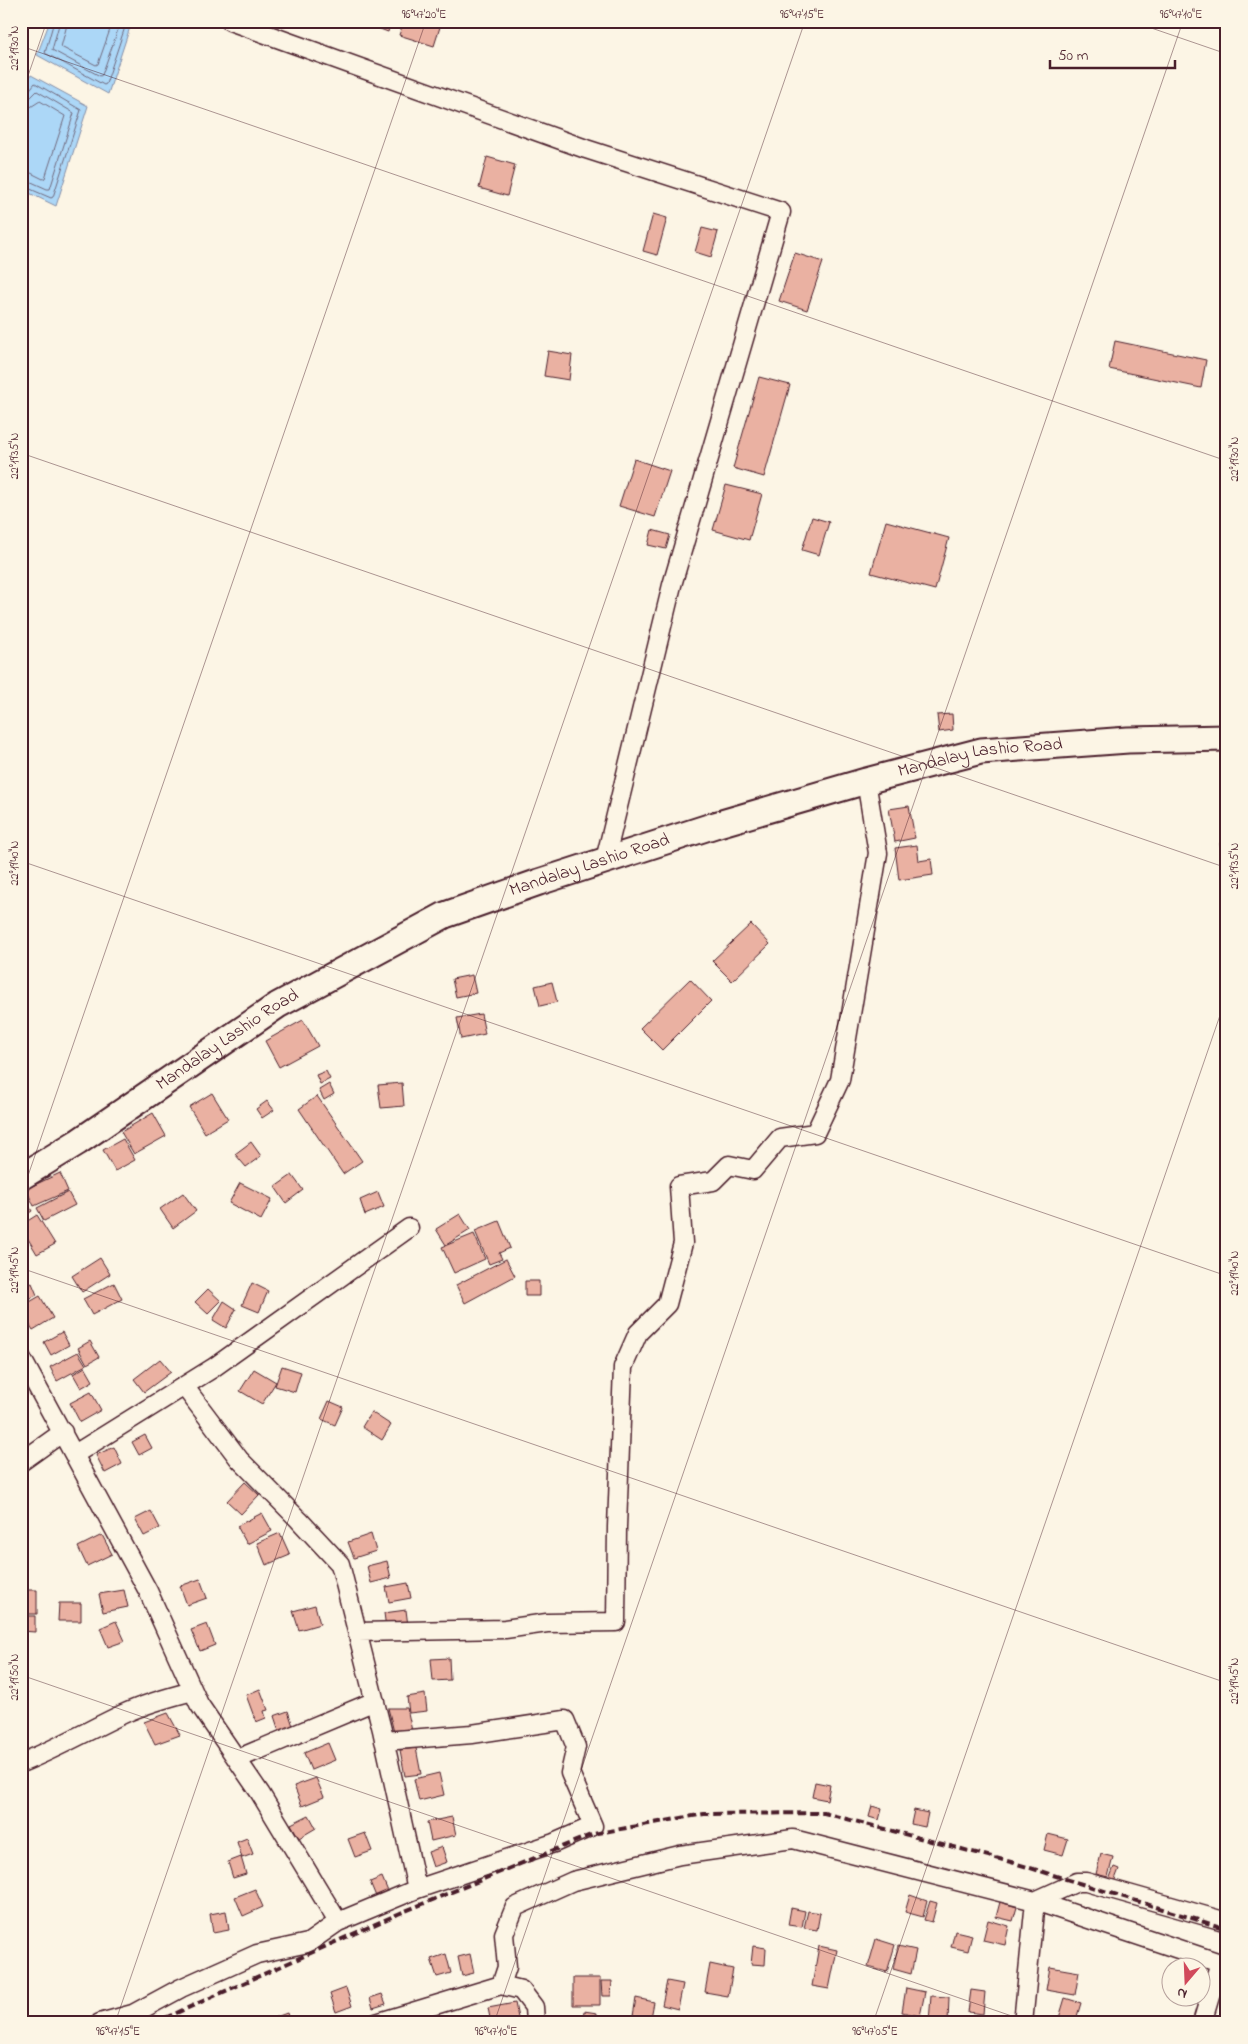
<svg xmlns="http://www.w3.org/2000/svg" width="1248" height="2044" font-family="'Indie Flower',sans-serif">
	<rect width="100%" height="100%" fill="#fcf5e5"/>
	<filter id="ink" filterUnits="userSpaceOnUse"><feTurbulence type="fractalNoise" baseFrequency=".02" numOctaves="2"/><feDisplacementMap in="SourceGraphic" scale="10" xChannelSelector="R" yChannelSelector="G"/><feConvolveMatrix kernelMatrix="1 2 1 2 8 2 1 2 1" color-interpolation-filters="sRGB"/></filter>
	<g filter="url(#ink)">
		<path fill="#acd7f7" stroke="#858da5" d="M 50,21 L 132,21 L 108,94 L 37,55 Z
			M 31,75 L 88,106 L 56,206 L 21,189 L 21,94 Z"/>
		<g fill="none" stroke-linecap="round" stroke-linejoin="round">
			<path stroke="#71697d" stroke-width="1" d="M 54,21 L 45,53 L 104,85 L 106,84 L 127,21
				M 60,21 L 52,50 L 100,76 L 102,75 L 121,21
				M 68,21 L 61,47 L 96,65 L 98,64 L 113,21
				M 21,95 L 27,93 L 35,83 L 81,110 L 53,197 L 51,198 L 21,185
				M 21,101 L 29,99 L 37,91 L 74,113 L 50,189 L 47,189 L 27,180 L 21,179
				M 21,109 L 29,108 L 40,101 L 65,116 L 45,178 L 43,179 L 29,172 L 21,171"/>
		</g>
		<path fill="#eab1a2" stroke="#4a1f2b" d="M 359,21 L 391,21 L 388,32 Z
			M 404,21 L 423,21 L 440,27 L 434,46 L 399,35 Z
			M 487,157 L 515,165 L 507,196 L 479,188 Z
			M 653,214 L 667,218 L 657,255 L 643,251 Z
			M 702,228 L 718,232 L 711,257 L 695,252 Z
			M 795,253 L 823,262 L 807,310 L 779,301 Z
			M 1115,341 L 1206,360 L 1201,388 L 1109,369 Z
			M 548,351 L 572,355 L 569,380 L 544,376 Z
			M 759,377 L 790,385 L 764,477 L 733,468 Z
			M 634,459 L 670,471 L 655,517 L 619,506 Z
			M 726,485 L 762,494 L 749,540 L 713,530 Z
			M 812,517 L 829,522 L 819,555 L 802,550 Z
			M 886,521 L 949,538 L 935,590 L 871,573 Z
			M 652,530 L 670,535 L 666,549 L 648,545 Z
			M 952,714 L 953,730 L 939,732 L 937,715 Z
			M 909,806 L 915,838 L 895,842 L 889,809 Z
			M 1220,843 L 1227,843 L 1227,870 L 1224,871 Z
			M 917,845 L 919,861 L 931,859 L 933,875 L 899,880 L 895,848 Z
			M 751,924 L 770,944 L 732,981 L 712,961 Z
			M 472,975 L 476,993 L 456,997 L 452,979 Z
			M 690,979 L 711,1001 L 662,1050 L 640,1028 Z
			M 552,982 L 557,1002 L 540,1006 L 535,986 Z
			M 481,1014 L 485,1034 L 461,1039 L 457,1018 Z
			M 303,1020 L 318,1046 L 279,1067 L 265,1041 Z
			M 326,1071 L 330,1079 L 320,1084 L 316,1075 Z
			M 402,1083 L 404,1106 L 381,1108 L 378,1085 Z
			M 329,1084 L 334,1094 L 324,1100 L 319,1090 Z
			M 212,1093 L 228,1119 L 205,1133 L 189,1107 Z
			M 317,1096 L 362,1161 L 343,1174 L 299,1109 Z
			M 267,1101 L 274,1110 L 262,1118 L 256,1109 Z
			M 153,1113 L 166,1136 L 134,1154 L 121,1132 Z
			M 123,1139 L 135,1160 L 115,1171 L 103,1150 Z
			M 251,1142 L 261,1156 L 246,1167 L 235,1154 Z
			M 60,1173 L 68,1191 L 34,1206 L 26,1189 Z
			M 292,1175 L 303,1190 L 286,1203 L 275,1187 Z
			M 240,1183 L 272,1199 L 261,1220 L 229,1203 Z
			M 68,1192 L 75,1205 L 44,1221 L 37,1208 Z
			M 378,1192 L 384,1207 L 365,1215 L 360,1200 Z
			M 21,1193 L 32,1211 L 21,1218 Z
			M 183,1193 L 196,1211 L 173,1228 L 160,1209 Z
			M 460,1214 L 470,1230 L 446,1245 L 436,1229 Z
			M 37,1215 L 55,1244 L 37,1254 L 21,1227 L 21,1225 Z
			M 499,1221 L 510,1248 L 499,1253 L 502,1259 L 489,1264 L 475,1231 Z
			M 474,1234 L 485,1259 L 454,1273 L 442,1247 Z
			M 100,1258 L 110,1274 L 82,1292 L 72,1276 Z
			M 506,1259 L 515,1276 L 465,1303 L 456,1285 Z
			M 525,1281 L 539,1281 L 539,1296 L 525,1296 Z
			M 32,1283 L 37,1295 L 24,1301 L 21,1295 L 21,1288 Z
			M 114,1283 L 122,1299 L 92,1315 L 83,1299 Z
			M 252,1283 L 268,1291 L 259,1312 L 242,1305 Z
			M 208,1289 L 221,1301 L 208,1314 L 195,1302 Z
			M 40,1296 L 53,1318 L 33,1330 L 21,1311 L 21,1307 Z
			M 224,1301 L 236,1309 L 226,1328 L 213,1320 Z
			M 62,1332 L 69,1345 L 51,1355 L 44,1342 Z
			M 90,1341 L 99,1357 L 87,1364 L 78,1348 Z
			M 78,1352 L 86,1365 L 57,1381 L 50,1367 Z
			M 160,1359 L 171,1372 L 144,1392 L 134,1379 Z
			M 282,1366 L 301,1372 L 295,1392 L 275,1386 Z
			M 85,1367 L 93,1381 L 81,1388 L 73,1374 Z
			M 254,1369 L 276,1382 L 262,1404 L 240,1391 Z
			M 91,1392 L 101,1410 L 80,1422 L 70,1403 Z
			M 329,1401 L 343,1407 L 335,1425 L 321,1419 Z
			M 371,1412 L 391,1425 L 382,1440 L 362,1427 Z
			M 145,1435 L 152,1448 L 139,1455 L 132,1442 Z
			M 114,1447 L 122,1464 L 105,1473 L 96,1455 Z
			M 245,1482 L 259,1495 L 241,1514 L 227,1501 Z
			M 151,1511 L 160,1528 L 144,1536 L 135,1519 Z
			M 262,1513 L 272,1531 L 247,1544 L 237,1526 Z
			M 280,1533 L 290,1555 L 266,1565 L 257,1543 Z
			M 371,1534 L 376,1551 L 354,1558 L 348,1542 Z
			M 102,1535 L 112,1554 L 87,1566 L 78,1547 Z
			M 387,1561 L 391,1578 L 371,1583 L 367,1566 Z
			M 200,1579 L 207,1598 L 187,1605 L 180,1586 Z
			M 408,1583 L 411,1598 L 389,1602 L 386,1587 Z
			M 21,1590 L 37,1590 L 37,1614 L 21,1614 Z
			M 124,1590 L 128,1607 L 103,1612 L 99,1594 Z
			M 59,1603 L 81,1603 L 81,1621 L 58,1621 Z
			M 315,1605 L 320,1624 L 299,1630 L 293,1611 Z
			M 406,1610 L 408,1626 L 386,1628 L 384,1613 Z
			M 21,1616 L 35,1616 L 35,1632 L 21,1631 Z
			M 116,1621 L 125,1641 L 108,1647 L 100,1628 Z
			M 207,1624 L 215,1645 L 200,1651 L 191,1630 Z
			M 449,1658 L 450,1680 L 433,1681 L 431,1659 Z
			M 260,1689 L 268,1710 L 264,1711 L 266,1718 L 256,1722 L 246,1695 Z
			M 425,1694 L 427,1711 L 409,1713 L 407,1697 Z
			M 388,1708 L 407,1708 L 412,1731 L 394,1732 Z
			M 288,1711 L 293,1726 L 279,1731 L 274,1716 Z
			M 168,1713 L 180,1735 L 155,1744 L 144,1722 Z
			M 328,1743 L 335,1760 L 311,1770 L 304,1753 Z
			M 416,1748 L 421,1774 L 405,1776 L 400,1750 Z
			M 439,1773 L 444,1795 L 419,1801 L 414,1779 Z
			M 316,1778 L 324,1797 L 302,1806 L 294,1786 Z
			M 815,1782 L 830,1785 L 827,1800 L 812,1797 Z
			M 872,1806 L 882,1809 L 879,1820 L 869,1817 Z
			M 914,1810 L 928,1813 L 925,1827 L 911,1824 Z
			M 309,1815 L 316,1828 L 299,1838 L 291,1824 Z
			M 452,1817 L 456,1835 L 431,1841 L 427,1822 Z
			M 365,1833 L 372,1851 L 355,1857 L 348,1839 Z
			M 1048,1834 L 1068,1839 L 1063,1855 L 1044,1850 Z
			M 247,1838 L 253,1854 L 242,1858 L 237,1842 Z
			M 442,1847 L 447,1862 L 433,1867 L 428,1852 Z
			M 1101,1854 L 1113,1857 L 1108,1877 L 1096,1874 Z
			M 241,1857 L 246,1874 L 233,1878 L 228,1862 Z
			M 1114,1867 L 1119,1869 L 1114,1882 L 1109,1880 Z
			M 382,1877 L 389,1894 L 377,1899 L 370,1882 Z
			M 255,1889 L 263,1907 L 243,1916 L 235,1897 Z
			M 910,1895 L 927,1901 L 923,1917 L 905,1912 Z
			M 930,1901 L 937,1903 L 932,1922 L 924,1920 Z
			M 1000,1902 L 1017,1907 L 1013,1921 L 996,1917 Z
			M 791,1908 L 805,1911 L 802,1927 L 788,1925 Z
			M 226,1911 L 229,1930 L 213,1933 L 210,1914 Z
			M 808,1911 L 820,1913 L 817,1930 L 804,1928 Z
			M 988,1920 L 1009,1926 L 1005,1945 L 983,1940 Z
			M 955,1931 L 972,1935 L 968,1951 L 951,1947 Z
			M 876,1939 L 895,1945 L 887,1972 L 868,1967 Z
			M 753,1946 L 766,1948 L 765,1965 L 751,1964 Z
			M 819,1946 L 837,1950 L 829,1989 L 812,1986 Z
			M 898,1946 L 916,1950 L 911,1974 L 893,1969 Z
			M 446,1954 L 451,1973 L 437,1977 L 431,1959 Z
			M 470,1954 L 474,1973 L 462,1976 L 458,1957 Z
			M 710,1964 L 733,1969 L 728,1996 L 705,1992 Z
			M 1050,1967 L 1079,1972 L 1075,1995 L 1046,1990 Z
			M 573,1978 L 600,1978 L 600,2005 L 573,2005 Z
			M 601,1981 L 612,1981 L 611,1996 L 602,1996 Z
			M 667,1981 L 683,1984 L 678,2009 L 662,2005 Z
			M 346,1988 L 352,2006 L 336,2012 L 330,1994 Z
			M 906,1988 L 925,1992 L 920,2016 L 902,2012 Z
			M 971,1990 L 985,1992 L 983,2014 L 968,2012 Z
			M 382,1994 L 386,2004 L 373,2008 L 370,1998 Z
			M 931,1996 L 949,1997 L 948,2023 L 929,2022 Z
			M 636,1998 L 654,2002 L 650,2023 L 632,2022 Z
			M 1065,1998 L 1081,2003 L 1075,2023 L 1059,2018 Z
			M 515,2003 L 519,2023 L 491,2023 L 488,2008 Z
			M 584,2011 L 597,2013 L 596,2023 L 582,2023 Z
			M 287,2013 L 290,2023 L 269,2023 L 268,2020 Z"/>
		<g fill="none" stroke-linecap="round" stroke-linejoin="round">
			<g stroke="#4a1f2b" stroke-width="21">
				<path id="minor" d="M 230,21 L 586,149 L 781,212 L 672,585 L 605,860
					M 21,1357 L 148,1591 L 199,1704 L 260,1793 L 338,1922 L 417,1889 L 554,1843 L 593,1826 L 570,1773 L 576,1747 L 565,1720 L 472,1734 L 384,1741
					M 184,1386 L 239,1459 L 299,1520 L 340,1564 L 382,1730 L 417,1889
					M 75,1454 L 213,1368 L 409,1228
					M 21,1462 L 63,1432
					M 358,1632 L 505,1629 L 547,1623 L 616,1622 L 617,1527 L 623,1367 L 638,1333 L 667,1304 L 683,1243 L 679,1186 L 713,1181 L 729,1165 L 753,1170 L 780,1138 L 815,1133 L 840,1080 L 878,853 L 866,781
					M 237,1759 L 375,1701
					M 21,1763 C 56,1749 89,1730 123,1714 C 145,1704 169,1697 193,1691
					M 501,1985 L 507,1967 L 504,1934 L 515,1907 L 573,1881 L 680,1855 L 793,1839 L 1035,1901 L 1220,1963 L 1202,2023
					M 100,2023 L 133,2014 L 181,1988 L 257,1954 L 308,1943 L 338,1922
					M 376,2023 L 501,1985 L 521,1990 L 534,2007 L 535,2023
					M 1023,2023 L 1035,1901 L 1077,1882 L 1086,1882 L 1227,1922"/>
			</g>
			<g stroke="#4a1f2b" stroke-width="29">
				<g id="highway">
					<path id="s1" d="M 21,1177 L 78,1142 L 278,1005 L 445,915 L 539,882 L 715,825 L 866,781 L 981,751 L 1128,740 L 1227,738"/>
				</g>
			</g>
			<use href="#minor" stroke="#fcf5e5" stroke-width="18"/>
			<use href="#highway" stroke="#fcf5e5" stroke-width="25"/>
			<path stroke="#4a1f2b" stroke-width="4" stroke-dasharray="8 4" stroke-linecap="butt" d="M 154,2023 L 398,1914 L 593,1834 L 704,1814 L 824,1813 L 1011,1862 L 1227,1929"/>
		</g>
	</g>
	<path fill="none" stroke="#4a1f2b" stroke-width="1" stroke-opacity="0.45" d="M 1131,21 L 1227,54M 21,46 L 1227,461M 21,96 L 47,21M 21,453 L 1227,868M 21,861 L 1227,1276M 21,1196 L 426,21M 21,1268 L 1227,1683M 21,1675 L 1032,2023M 115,2023 L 805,21M 494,2023 L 1183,21M 873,2023 L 1227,995"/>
	<g text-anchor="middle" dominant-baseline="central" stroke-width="4" stroke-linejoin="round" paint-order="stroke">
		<g font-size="18" fill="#4a1f2b" stroke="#fcf5e5">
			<text stroke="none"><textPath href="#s1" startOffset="1058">Mandalay Lashio Road</textPath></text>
			<text stroke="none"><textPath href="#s1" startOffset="652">Mandalay Lashio Road</textPath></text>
			<text stroke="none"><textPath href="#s1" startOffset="248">Mandalay Lashio Road</textPath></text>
		</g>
	</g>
	<rect width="1248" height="2044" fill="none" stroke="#fcf5e5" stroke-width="55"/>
	<g transform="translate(1186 1982) rotate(199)"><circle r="24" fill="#fcf5e5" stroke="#b59f9b"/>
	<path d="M0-4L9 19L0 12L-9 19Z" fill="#d1495b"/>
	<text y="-8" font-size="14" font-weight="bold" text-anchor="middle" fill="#4a1f2b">N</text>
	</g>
	<path d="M1050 60v8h125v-8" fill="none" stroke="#4a1f2b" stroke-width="2.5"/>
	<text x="1058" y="60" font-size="15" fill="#4a1f2b" stroke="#fcf5e5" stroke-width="4" paint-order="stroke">50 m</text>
	<rect x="28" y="28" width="1192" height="1988" fill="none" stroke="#4a1f2b" stroke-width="2"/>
	<g font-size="12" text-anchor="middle" fill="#4a1f2b">
		<text x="424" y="18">96°47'20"E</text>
		<text x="802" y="18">96°47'15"E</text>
		<text x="1181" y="18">96°47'10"E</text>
		<text transform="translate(14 48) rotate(-90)" y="4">22°19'30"N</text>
		<text transform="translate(14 456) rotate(-90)" y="4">22°19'35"N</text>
		<text transform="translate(1234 459) rotate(-90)" y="4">22°19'30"N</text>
		<text transform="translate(14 863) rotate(-90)" y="4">22°19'40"N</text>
		<text transform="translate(1234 866) rotate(-90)" y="4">22°19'35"N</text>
		<text transform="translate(14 1270) rotate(-90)" y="4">22°19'45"N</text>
		<text transform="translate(1234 1273) rotate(-90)" y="4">22°19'40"N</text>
		<text transform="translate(14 1677) rotate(-90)" y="4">22°19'50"N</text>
		<text transform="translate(1234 1681) rotate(-90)" y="4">22°19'45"N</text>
		<text x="118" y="2035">96°47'15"E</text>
		<text x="496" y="2035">96°47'10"E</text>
		<text x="875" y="2035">96°47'05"E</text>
	</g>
</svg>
